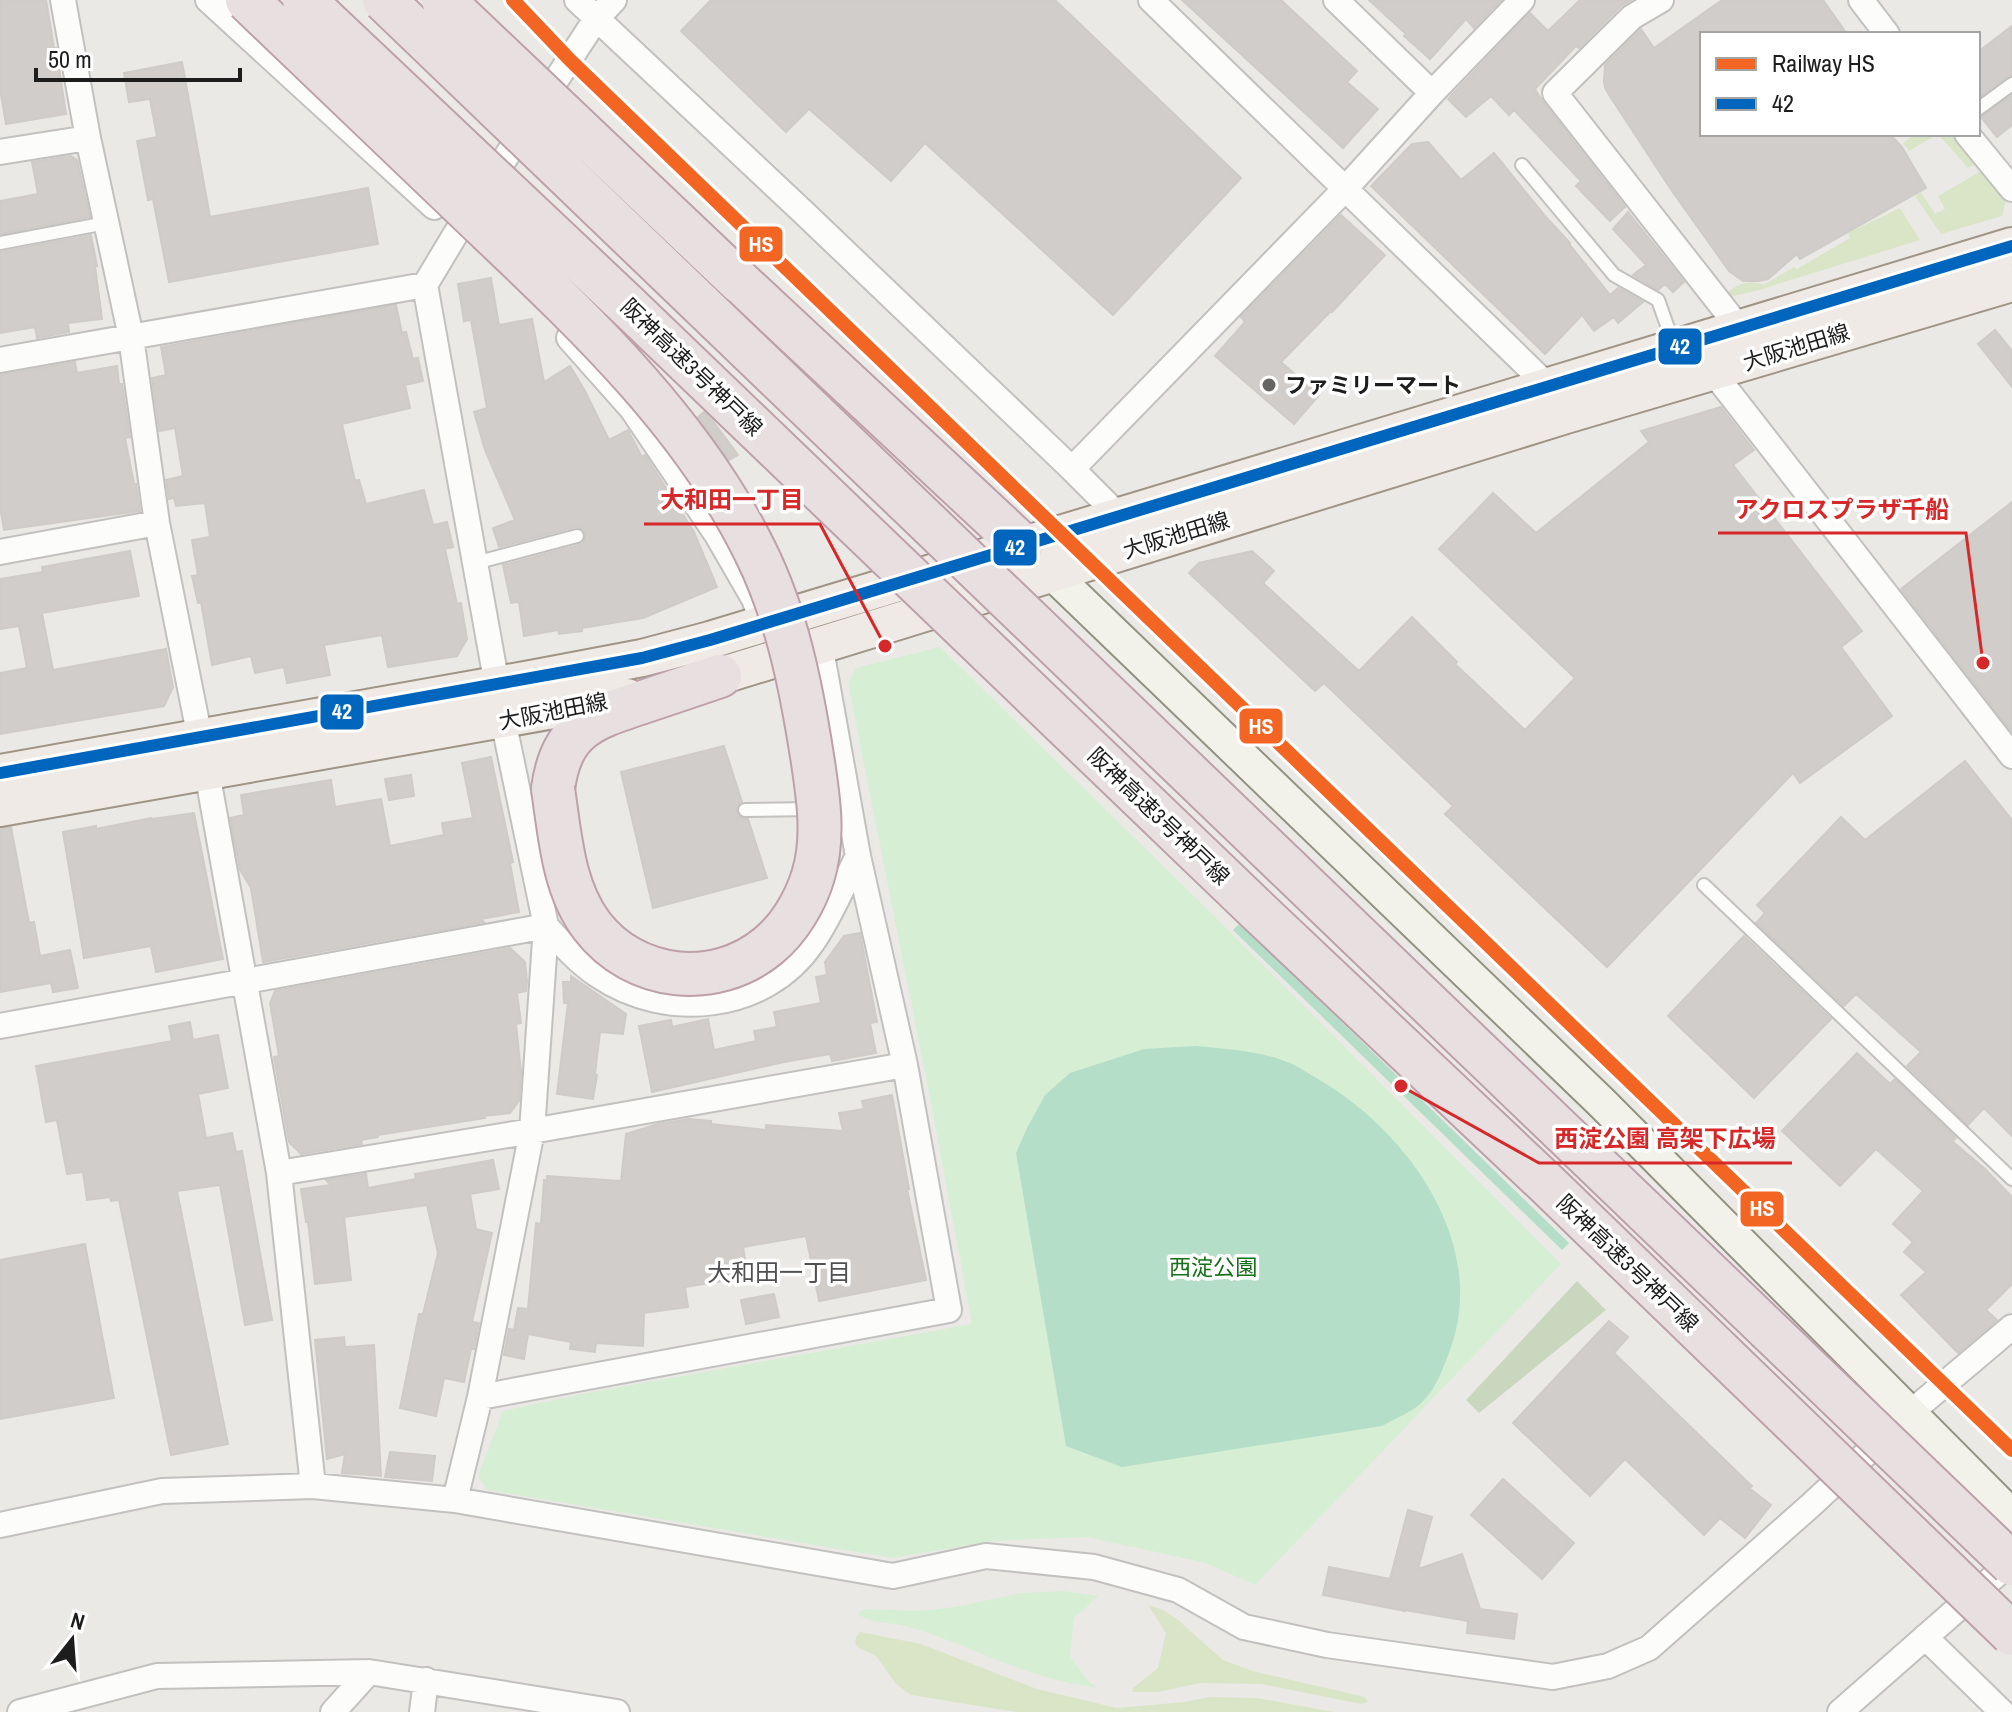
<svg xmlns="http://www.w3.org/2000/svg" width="2012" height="1712" font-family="'Archivo Narrow','Noto Sans JP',sans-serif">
	<rect width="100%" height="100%" fill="#ebe9e6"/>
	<path fill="#dae5c7" d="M 1916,134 L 1950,134 L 1974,165 L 1968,168 L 1938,134 L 1909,151 L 1903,143 Z
		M 1981,171 L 2006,200 L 2002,216 L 1941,234 L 1915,196 L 1921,192 L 1935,214 L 1945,209 L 1938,196 Z
		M 1900,208 L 1920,240 L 1759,290 L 1725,298 L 1724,294 C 1738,285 1747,279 1764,285 L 1794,267 L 1797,269 L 1850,238 L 1848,233 Z
		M 1148,1605 L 1163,1610 L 1177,1619 L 1223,1660 L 1253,1671 L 1365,1697 L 1368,1702 L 1361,1704 L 1261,1684 L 1200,1683 L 1158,1692 L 1132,1692 L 1133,1688 L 1158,1668 L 1166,1633 Z
		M 860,1632 L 921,1644 L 1037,1689 L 1117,1708 L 1184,1702 L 1210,1697 L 1257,1698 L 1334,1712 L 1016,1712 L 911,1695 L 896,1684 L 876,1656 L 859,1648 L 855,1644 L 856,1637 Z"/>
	<path fill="#c8d7be" d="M 1577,1281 L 1606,1310 L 1479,1413 L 1466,1400 Z"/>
	<path fill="#d6eed4" d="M 940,647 L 1213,915 L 1561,1264 L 1255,1585 L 1206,1563 L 1087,1537 L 994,1541 L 892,1558 L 487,1490 L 478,1476 L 503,1411 L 587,1393 L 972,1324 L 931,1103 L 848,683 L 856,668 Z
		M 1064,1591 L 1098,1596 L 1074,1618 L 1070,1657 L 1089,1682 L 1097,1688 C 1077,1684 1056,1681 1036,1674 C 992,1660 951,1639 906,1626 C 891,1622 870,1624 858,1614 L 864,1609 L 919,1611 L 955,1607 L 1021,1593 Z"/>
	<path fill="#b5dec9" d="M 1240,923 L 1569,1243 L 1562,1250 L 1233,930 Z
		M 1196,1046 C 1227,1049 1263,1051 1292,1064 C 1301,1068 1309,1074 1318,1079 C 1406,1130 1488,1241 1451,1347 C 1444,1366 1436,1391 1419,1405 C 1409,1413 1394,1419 1382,1426 L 1122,1467 L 1066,1446 L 1016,1153 L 1027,1128 L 1045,1095 L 1070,1073 L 1144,1049 Z"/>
	<path fill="#d0cdcb" stroke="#cecbc8" stroke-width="2" d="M 0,0 L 46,0 L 54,48 L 56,48 L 66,114 L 6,124 L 0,89 Z
		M 711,0 L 1055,0 L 1241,178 L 1113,315 L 925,143 L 891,181 L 809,109 L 786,132 L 681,31 Z
		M 1182,0 L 1281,0 L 1357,71 L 1347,82 L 1378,109 L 1343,148 Z
		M 1369,0 L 1501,0 L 1474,28 L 1466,19 L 1430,59 L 1404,36 L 1406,34 Z
		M 1580,0 L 1631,0 L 1621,6 L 1579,48 L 1576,46 L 1535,89 L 1543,102 L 1625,207 L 1610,221 L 1576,186 L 1581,181 L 1514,110 L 1509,115 L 1491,96 L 1466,117 L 1448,99 L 1530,13 L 1548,31 Z
		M 1722,0 L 1823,0 L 1847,34 L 1702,34 L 1702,134 L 1890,134 L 1902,147 L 1926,188 L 1800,259 L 1797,254 L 1768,279 L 1759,281 L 1743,281 L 1729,271 L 1672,191 L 1611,98 L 1605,88 L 1604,81 L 1605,65 L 1641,29 L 1654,48 Z
		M 2012,26 L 2012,75 L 2007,77 L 1978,98 L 1978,52 Z
		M 182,62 L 210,217 L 368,188 L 378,244 L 169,282 L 153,199 L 148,200 L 137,141 L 157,137 L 150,99 L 129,102 L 124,73 Z
		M 2012,95 L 2012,125 L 1997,137 L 1981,117 Z
		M 1428,142 L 1461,180 L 1494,153 L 1545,216 L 1570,243 L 1569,244 L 1610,295 L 1618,288 L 1643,302 L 1618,323 L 1614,317 L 1594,331 L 1582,315 L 1545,354 L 1371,186 L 1412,144 Z
		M 71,156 L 77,160 L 90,217 L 0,234 L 0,201 L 38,194 L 32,162 Z
		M 1628,212 L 1684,282 L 1673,292 L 1665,284 L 1658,290 L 1633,275 L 1646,265 L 1613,229 Z
		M 1341,215 L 1385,255 L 1332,312 L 1331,311 L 1281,362 L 1319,395 L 1294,424 L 1215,356 L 1245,322 L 1241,317 Z
		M 91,235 L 97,266 L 95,266 L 102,319 L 68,323 L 69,332 L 37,338 L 35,327 L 0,333 L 0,252 Z
		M 491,278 L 499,325 L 532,319 L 544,382 L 570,366 L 585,391 L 609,440 L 628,430 L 642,457 L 645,455 L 694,532 L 717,587 L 643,618 L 582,628 L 582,631 L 559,634 L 558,630 L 524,636 L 519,602 L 511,603 L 503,565 L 579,545 L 584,542 L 586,534 L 583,529 L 575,527 L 499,547 L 493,528 L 515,520 L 485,450 L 474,412 L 487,408 L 471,320 L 464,321 L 458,284 Z
		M 396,305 L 402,333 L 406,332 L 413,359 L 418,358 L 423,381 L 405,385 L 410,408 L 342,424 L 355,481 L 359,480 L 366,504 L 424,490 L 433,525 L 447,522 L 453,547 L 445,549 L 457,604 L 461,603 L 467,639 L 457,656 L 388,667 L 382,635 L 324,645 L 330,675 L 287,683 L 284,667 L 255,673 L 251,656 L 212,665 L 201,602 L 198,603 L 192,576 L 198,575 L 192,540 L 210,537 L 205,503 L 176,506 L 174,498 L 169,499 L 166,480 L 183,476 L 175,428 L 159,431 L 152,378 L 166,375 L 161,347 Z
		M 1995,330 L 2012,351 L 2012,387 L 1978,344 Z
		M 75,362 L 77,373 L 117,366 L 119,384 L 122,384 L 130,437 L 125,438 L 134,484 L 136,484 L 140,511 L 4,530 L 0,507 L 0,375 Z
		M 1721,407 L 1754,450 L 1733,465 L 1862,631 L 1841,647 L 1892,716 L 1800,783 L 1793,773 L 1607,967 L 1445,814 L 1453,806 L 1324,683 L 1315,691 L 1189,573 L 1199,563 L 1252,551 L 1274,571 L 1263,583 L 1359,671 L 1412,617 L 1457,662 L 1455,664 L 1525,730 L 1575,678 L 1439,549 L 1493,493 L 1536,533 L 1649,442 L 1641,431 Z
		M 704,412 L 712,420 L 738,455 L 729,460 L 698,417 Z
		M 2012,502 L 2012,732 L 1901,589 Z
		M 130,551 L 139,596 L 42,613 L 53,670 L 166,649 L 173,687 L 164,706 L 0,734 L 0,673 L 27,668 L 19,626 L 0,629 L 0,579 L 43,572 L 42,567 Z
		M 724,746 L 742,802 L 737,806 L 737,814 L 741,818 L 748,819 L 767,878 L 653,908 L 621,772 Z
		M 491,757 L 513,862 L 510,863 L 519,912 L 481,919 L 484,922 L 263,962 L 251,888 L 240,870 L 230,818 L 244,815 L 241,795 L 331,780 L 335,807 L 381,799 L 390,846 L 444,835 L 442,823 L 473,818 L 462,763 Z
		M 1965,761 L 2012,820 L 2012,1136 L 1984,1108 L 1968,1125 L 1907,1066 L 1921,1052 L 1856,994 L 1844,1006 L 1756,923 L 1765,913 L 1757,905 L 1841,817 L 1865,840 Z
		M 411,775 L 414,796 L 389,800 L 385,779 Z
		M 194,813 L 223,959 L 156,972 L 151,946 L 84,958 L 63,832 L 96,826 L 96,829 L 151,818 L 152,819 Z
		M 11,827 L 29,923 L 34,922 L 40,956 L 70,950 L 78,988 L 53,992 L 51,983 L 0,992 L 0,828 Z
		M 860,933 L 877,1022 L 870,1023 L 876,1053 L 832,1061 L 830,1054 L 784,1062 L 652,1092 L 639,1026 L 671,1020 L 672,1027 L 708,1019 L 714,1050 L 756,1041 L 754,1031 L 777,1027 L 774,1012 L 821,1003 L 816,977 L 827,975 L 825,962 L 844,936 Z
		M 1744,936 L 1831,1019 L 1754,1098 L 1668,1016 Z
		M 510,948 L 525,962 L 527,981 L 526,991 L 517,993 L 521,1023 L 516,1024 L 521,1072 L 519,1101 L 510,1113 L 484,1116 L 485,1118 L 378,1135 L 378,1137 L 361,1140 L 362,1144 L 301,1154 L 289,1142 L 274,1057 L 279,1056 L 270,1003 L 275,991 Z
		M 571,976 L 626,1014 L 623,1034 L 600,1032 L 595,1074 L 597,1075 L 593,1099 L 557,1094 L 568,1003 L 564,1003 L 563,982 L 571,982 Z
		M 190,1022 L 193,1040 L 218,1035 L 228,1088 L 198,1094 L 206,1138 L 232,1133 L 236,1152 L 242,1151 L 272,1320 L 245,1325 L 220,1185 L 177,1191 L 228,1444 L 171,1455 L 119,1200 L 111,1201 L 110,1197 L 87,1200 L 83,1172 L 67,1174 L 57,1120 L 46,1122 L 36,1066 L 172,1041 L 169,1026 Z
		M 1857,1053 L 1890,1084 L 1895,1079 L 1956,1138 L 1952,1141 L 1984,1168 L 2012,1197 L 2012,1284 L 1986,1310 L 1997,1320 L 1958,1353 L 1901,1295 L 1926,1272 L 1904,1252 L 1913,1242 L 1893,1224 L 1923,1191 L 1876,1149 L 1840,1186 L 1782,1131 Z
		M 892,1095 L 909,1189 L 907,1189 L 926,1280 L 819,1301 L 806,1236 L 743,1247 L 748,1277 L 685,1287 L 688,1307 L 644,1313 L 643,1346 L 596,1343 L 595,1352 L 570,1349 L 571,1342 L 528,1334 L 524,1359 L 504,1355 L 509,1329 L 514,1330 L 518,1308 L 528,1309 L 536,1223 L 541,1224 L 544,1180 L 547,1180 L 547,1176 L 621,1181 L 626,1134 L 658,1124 L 689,1119 L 711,1121 L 711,1124 L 766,1130 L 766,1125 L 843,1131 L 839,1113 L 864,1109 L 862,1101 Z
		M 493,1160 L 499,1189 L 470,1194 L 476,1229 L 492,1233 L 472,1322 L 479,1323 L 474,1349 L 471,1349 L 464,1382 L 444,1378 L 436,1416 L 400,1408 L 419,1314 L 423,1314 L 438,1253 L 427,1205 L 344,1217 L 351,1280 L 315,1284 L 308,1222 L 306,1222 L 301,1189 L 331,1185 L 326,1180 L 366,1174 L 368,1188 L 416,1179 L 415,1174 Z
		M 85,1244 L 114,1398 L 0,1419 L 0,1260 Z
		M 774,1294 L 779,1317 L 746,1324 L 741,1300 Z
		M 1609,1321 L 1628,1337 L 1614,1353 L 1752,1486 L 1749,1488 L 1771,1505 L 1745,1538 L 1720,1518 L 1704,1535 L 1625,1459 L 1590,1496 L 1513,1423 Z
		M 344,1337 L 345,1347 L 374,1345 L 381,1476 L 342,1473 L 345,1454 L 327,1459 L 315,1340 Z
		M 390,1452 L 435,1456 L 432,1481 L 385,1477 Z
		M 1503,1479 L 1574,1543 L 1542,1579 L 1471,1515 Z
		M 1408,1510 L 1432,1517 L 1418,1569 L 1462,1554 L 1480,1609 L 1517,1614 L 1514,1639 L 1467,1633 L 1468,1621 L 1405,1610 L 1405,1611 L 1323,1595 L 1329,1567 L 1390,1579 Z"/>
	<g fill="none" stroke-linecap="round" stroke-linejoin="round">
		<g stroke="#c2c1c0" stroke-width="16">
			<path id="lane" d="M 1978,109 L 2012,84
				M 1522,165 L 1614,275 L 1658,300 L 1674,345
				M 0,243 L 106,223
				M 475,563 L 577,536
				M 745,810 L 813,809
				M 1704,885 L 2012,1179"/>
		</g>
		<g stroke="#c2c1c0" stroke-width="28">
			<path id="street" d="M 63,0 L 88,138 L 131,337 L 157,523 L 200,738
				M 208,0 L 434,207
				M 577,0 L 801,210 L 1072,469 L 1119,516
				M 1151,0 L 1548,386
				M 1336,0 L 1432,93
				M 1661,0 L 1632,17 L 1555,93 L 1740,329
				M 1861,0 L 1887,34
				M 1967,134 L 2012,189
				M 0,152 L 88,138
				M 569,338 L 632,409 L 717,535 L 754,599 L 762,620
				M 0,360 L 425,285
				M 1713,372 L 2012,756
				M 1072,469 L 1345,189 L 1432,93 L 1522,0
				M 0,552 L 157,523
				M 497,685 L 425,285 L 455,235 L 596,19 L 614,0
				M 207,772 L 279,1173 L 313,1486
				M 546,926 C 562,944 579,963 599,976 C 666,1021 765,1012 812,943 C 831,916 843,885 858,856
				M 0,1026 L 546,926
				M 279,1173 L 532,1131 L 905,1065
				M 480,1397 L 949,1310 L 905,1065 L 858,856 L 820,644
				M 455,1500 L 480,1397 L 532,1131 L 546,926 L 503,720
				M 0,1525 L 162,1491 L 313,1486 L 455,1500 L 893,1576 L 986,1556 L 1094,1567 L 1178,1590 L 1244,1627 L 1327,1645 L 1553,1677 L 1608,1666 L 1649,1648 L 1810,1506 L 1910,1413 L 2012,1327
				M 1925,1637 L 2002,1712
				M 20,1712 L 157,1676 L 369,1672 L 617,1712
				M 333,1712 L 369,1672
				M 422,1712 L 426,1680
				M 1840,1712 L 2012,1561"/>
		</g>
		<g stroke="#929280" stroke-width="36">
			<path id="secondary" d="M 1035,557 L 1602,1103 L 2012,1516"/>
		</g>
		<g stroke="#9f9485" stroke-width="40">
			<path id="primary" d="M 693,682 L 720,676 L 1566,415 L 2012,283
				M 0,773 L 536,678 L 642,658 L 710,640 L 2012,246
				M 0,808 L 627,697"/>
		</g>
		<g stroke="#bda0aa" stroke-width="46">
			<path id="highway" d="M 740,282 L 1022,545
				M 553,789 C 561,728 591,719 643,702 C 669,693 694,685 720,676"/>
		</g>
		<use href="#lane" stroke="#fcfcfb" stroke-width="12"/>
		<use href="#street" stroke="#fcfcfb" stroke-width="24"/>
		<use href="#secondary" stroke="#f2f2ea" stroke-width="32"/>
		<use href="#primary" stroke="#efeae5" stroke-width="36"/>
		<use href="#highway" stroke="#e8dfe1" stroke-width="42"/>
		<g stroke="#bda0aa" stroke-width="46" stroke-linecap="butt">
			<path id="highway-bridge" d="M 247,0 C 324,74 401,147 478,221 C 582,320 691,421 755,551 C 787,615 801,686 812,756 C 818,795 825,837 813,876 C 805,902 789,929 768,946 C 715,990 634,981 592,926 C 563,888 560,835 553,789
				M 304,0 L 627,305 L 1257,910 L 1549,1186 L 2012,1634
				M 384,0 L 2012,1564
				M 443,0 L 740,282"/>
		</g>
		<use href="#highway-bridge" stroke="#e8dfe1" stroke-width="42"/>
		<g stroke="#fff" stroke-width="18">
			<path id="bus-1" d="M 0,773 L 642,658 L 710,640 L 2012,246"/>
		</g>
		<use href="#bus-1" stroke="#0065bd" stroke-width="12"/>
		<g stroke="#fff" stroke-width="20">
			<path id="rail-1" d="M 513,0 L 570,60 L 2012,1450"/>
		</g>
		<use href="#rail-1" stroke="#f26522" stroke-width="14"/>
	</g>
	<circle fill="#656463" stroke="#fff" stroke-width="3" cx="1269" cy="385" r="8"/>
	<g text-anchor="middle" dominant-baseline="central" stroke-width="7" stroke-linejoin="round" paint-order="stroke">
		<g font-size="22" fill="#1d1d1d" stroke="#fff">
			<text transform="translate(1796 347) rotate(-17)">大阪池田線</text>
			<text transform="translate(692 367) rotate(44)">阪神高速3号神戸線</text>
			<text transform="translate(1176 535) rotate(-17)">大阪池田線</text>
			<text transform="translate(553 711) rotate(-11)">大阪池田線</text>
			<text transform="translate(1159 816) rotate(44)">阪神高速3号神戸線</text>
			<text transform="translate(1628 1263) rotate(44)">阪神高速3号神戸線</text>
		</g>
		<g font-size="22" font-weight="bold" fill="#1d1d1d" stroke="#fff" text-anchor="start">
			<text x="1285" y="385">ファミリーマート</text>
		</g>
		<g font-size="22" fill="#167018" stroke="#fff">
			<text x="1213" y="1267">西淀公園</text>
		</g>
		<g font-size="24" fill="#505050" stroke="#fff">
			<text x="779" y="1272">大和田一丁目</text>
		</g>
	</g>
	<path fill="none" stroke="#d62828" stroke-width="3" d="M885 646L820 524H644M1983 663L1966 533H1718M1401 1086L1539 1163H1792"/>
	<g fill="#d62828" stroke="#fff" stroke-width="3">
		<circle cx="885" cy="646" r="8"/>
		<circle cx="1983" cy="663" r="8"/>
		<circle cx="1401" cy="1086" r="8"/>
	</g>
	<g font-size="24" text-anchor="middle" font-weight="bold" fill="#d62828" stroke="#fff" stroke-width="7" stroke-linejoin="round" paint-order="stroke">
		<text x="732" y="508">大和田一丁目</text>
		<text x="1842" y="518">アクロスプラザ千船</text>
		<text x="1665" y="1147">西淀公園 高架下広場</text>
	</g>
	<g stroke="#fff" stroke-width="3">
		<rect x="738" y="225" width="46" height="38" rx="8" fill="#f26522"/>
		<rect x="1657" y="327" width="46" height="39" rx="8" fill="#0065bd"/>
		<rect x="992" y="528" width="46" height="39" rx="8" fill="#0065bd"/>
		<rect x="319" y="693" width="46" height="38" rx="8" fill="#0065bd"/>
		<rect x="1238" y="707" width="46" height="38" rx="8" fill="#f26522"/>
		<rect x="1739" y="1190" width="46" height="38" rx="8" fill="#f26522"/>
	</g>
	<g font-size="22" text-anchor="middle" font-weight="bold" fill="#fff">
		<text x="761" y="252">HS</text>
		<text x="1680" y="354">42</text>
		<text x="1015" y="555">42</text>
		<text x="342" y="719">42</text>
		<text x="1261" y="734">HS</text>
		<text x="1762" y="1216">HS</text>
	</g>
	<rect x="1700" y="32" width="280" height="104" fill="#ffffff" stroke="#a5a5a5" stroke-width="2"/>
	<rect x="1716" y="58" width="40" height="12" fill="#f26522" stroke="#a5a5a5" stroke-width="2"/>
	<text x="1772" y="72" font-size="24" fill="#1d1d1d">Railway HS</text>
	<rect x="1716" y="98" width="40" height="12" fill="#0065bd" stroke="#a5a5a5" stroke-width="2"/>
	<text x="1772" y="112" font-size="24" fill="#1d1d1d">42</text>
	<g transform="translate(72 1640) rotate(17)" stroke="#ffffff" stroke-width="6" paint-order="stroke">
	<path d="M0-6L14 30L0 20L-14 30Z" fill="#1d1d1d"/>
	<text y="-12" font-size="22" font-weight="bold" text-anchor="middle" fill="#1d1d1d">N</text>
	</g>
	<path d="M36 68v12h204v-12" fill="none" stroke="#1d1d1d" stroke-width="4"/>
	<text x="48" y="68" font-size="24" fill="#1d1d1d" stroke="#ffffff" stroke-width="6" paint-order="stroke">50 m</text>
</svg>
